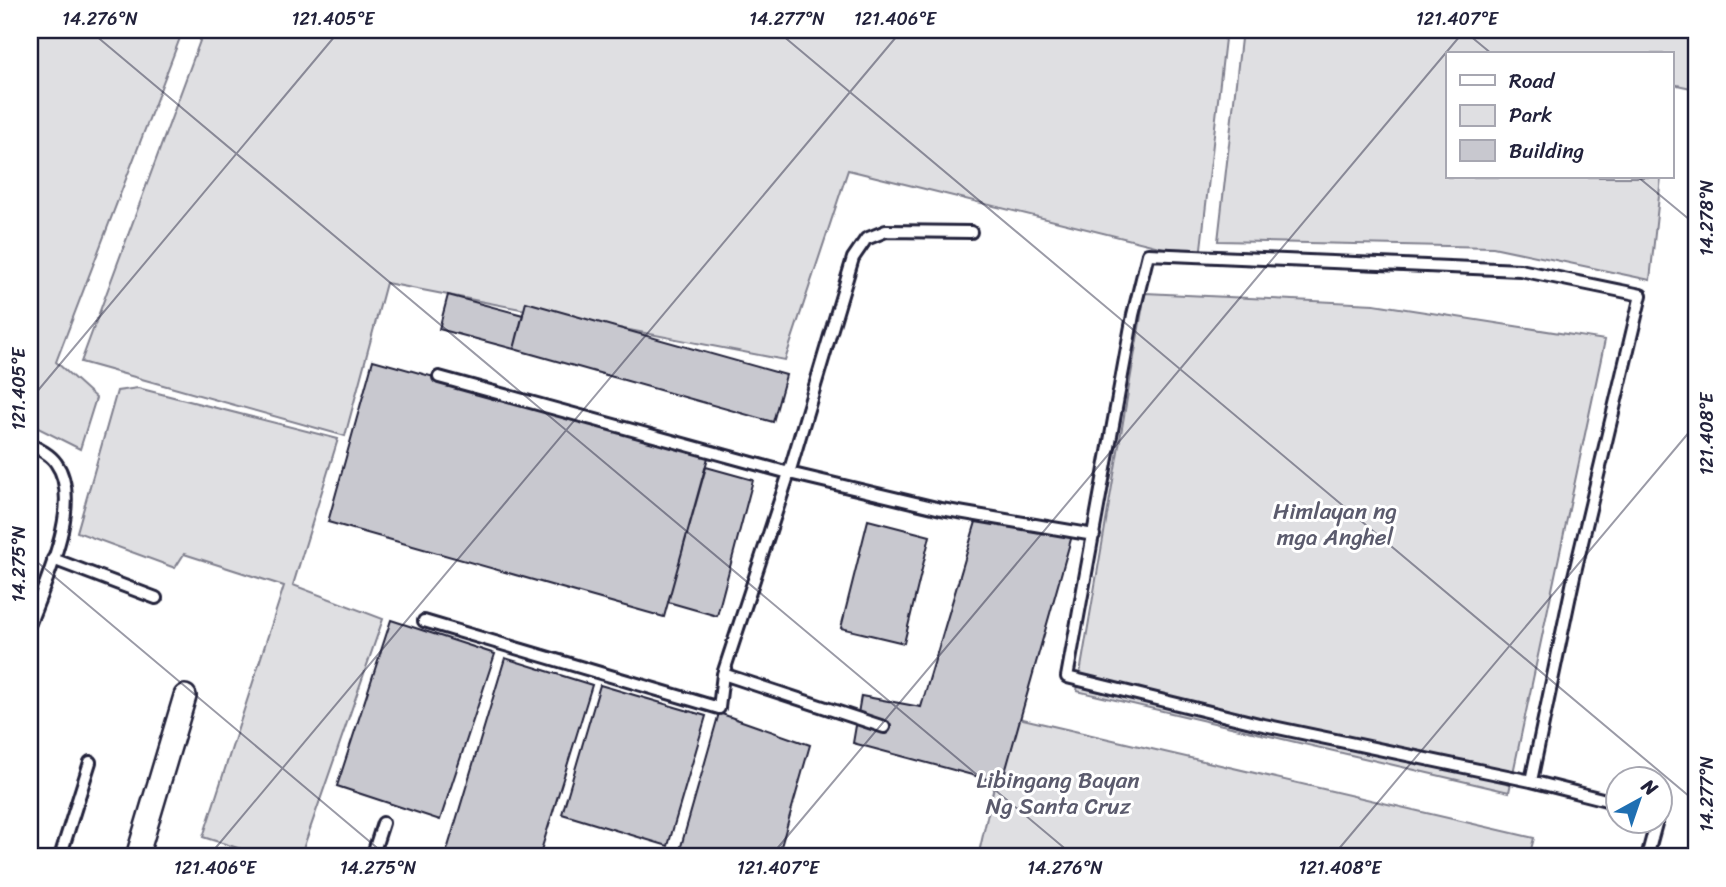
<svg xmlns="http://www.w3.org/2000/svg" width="1726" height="887" font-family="Sriracha,sans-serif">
	<rect width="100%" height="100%" fill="#fff"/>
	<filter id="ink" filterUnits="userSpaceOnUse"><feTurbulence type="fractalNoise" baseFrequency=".0143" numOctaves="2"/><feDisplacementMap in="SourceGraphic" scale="14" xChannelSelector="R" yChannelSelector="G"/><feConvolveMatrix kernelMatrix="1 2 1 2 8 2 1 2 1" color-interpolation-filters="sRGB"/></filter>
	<g filter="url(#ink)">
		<path fill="#dfdfe2" stroke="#80808e" stroke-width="2" d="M 30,30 L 183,30 L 56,362 L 96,398 L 80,449 L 30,424 Z
			M 204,30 L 1226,30 L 1200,257 L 848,170 L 785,360 L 386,283 L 345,436 L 81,362 Z
			M 1242,30 L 1696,30 L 1696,89 L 1672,84 L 1672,54 L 1448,54 L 1448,177 L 1661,177 L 1650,280 L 1493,247 L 1218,241 Z
			M 1145,293 L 1374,304 L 1605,340 L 1509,792 L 1077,691 Z
			M 138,388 L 338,439 L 293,585 L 383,619 L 303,849 L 260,855 L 203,837 L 284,586 L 184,554 L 175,568 L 77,532 L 117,391 Z
			M 1010,716 L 1534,838 L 1529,857 L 978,857 Z"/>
		<path fill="#c8c8cf" stroke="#22223b" stroke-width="2" d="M 448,295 L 523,315 L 514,349 L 439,329 Z
			M 526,302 L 786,375 L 773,422 L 514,349 Z
			M 373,360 L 709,454 L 664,617 L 328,522 Z
			M 706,467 L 753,480 L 717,616 L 668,602 Z
			M 978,515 L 1073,532 L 1002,783 L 853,743 L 861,696 L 921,707 Z
			M 868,520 L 930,536 L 904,643 L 841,628 Z
			M 391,620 L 495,654 L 440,820 L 337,786 Z
			M 505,658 L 592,685 L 539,857 L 445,857 Z
			M 600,685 L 706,716 L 668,846 L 562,814 Z
			M 719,713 L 810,745 L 778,857 L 678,857 Z"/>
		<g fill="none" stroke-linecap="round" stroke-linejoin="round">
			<g stroke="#22223b" stroke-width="16">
				<path id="service" d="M 1148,254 L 1520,270 L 1641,295 L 1574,576 L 1531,781 L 1259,724 L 1067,677 L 1133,315 Z
					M 439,377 L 789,473 L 941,509 L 1094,535
					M 30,445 C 38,448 51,455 56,463 C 84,502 45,583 30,623
					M 53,559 L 156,598
					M 424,621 L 719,708 L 723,674 L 789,473 L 853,258 L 866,239 L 886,231 L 971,232
					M 723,674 L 884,727
					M 1531,781 L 1618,803
					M 60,857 L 90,762
					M 372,857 L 383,823
					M 1647,857 L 1657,820"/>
			</g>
			<g stroke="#22223b" stroke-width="26">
				<path id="minor" d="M 137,857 L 185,696"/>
			</g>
			<use href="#service" stroke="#fff" stroke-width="10"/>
			<use href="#minor" stroke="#fff" stroke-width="21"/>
		</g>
	</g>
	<path fill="none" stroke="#22223b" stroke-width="2" stroke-opacity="0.45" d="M 89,30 L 1075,857M 776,30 L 1696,802M 1463,30 L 1492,54M 1638,177 L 1696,225M 30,400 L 340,30M 30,556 L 388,857M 208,857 L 902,30M 770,857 L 1465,30M 1332,857 L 1696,424"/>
	<g text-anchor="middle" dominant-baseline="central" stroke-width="6" stroke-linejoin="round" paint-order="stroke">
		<g font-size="23" fill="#5b5b6d" stroke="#fff">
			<text x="1335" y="511">Himlayan ng<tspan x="1335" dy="26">mga Anghel</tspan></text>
			<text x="1058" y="780">Libingang Bayan<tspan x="1058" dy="26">Ng Santa Cruz</tspan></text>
		</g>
	</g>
	<rect width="1726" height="887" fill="none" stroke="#fff" stroke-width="77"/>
	<rect x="1446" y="52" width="228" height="126" fill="#ffffff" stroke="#a7a7b1" stroke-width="2"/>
	<rect x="1460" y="75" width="35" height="10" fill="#ffffff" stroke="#a7a7b1" stroke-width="2"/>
	<text x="1509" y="88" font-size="21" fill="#22223b">Road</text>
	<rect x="1460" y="105" width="35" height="21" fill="#dfdfe2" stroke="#a7a7b1" stroke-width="2"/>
	<text x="1509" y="122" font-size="21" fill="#22223b">Park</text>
	<rect x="1460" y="140" width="35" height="21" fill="#c8c8cf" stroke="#a7a7b1" stroke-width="2"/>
	<text x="1509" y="158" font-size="21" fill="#22223b">Building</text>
	<g transform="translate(1639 800) rotate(40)"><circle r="33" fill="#ffffff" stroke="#a7a7b1" stroke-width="2"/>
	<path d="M0-5L12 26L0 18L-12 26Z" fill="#1f6fb2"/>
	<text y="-10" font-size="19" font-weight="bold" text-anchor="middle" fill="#22223b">N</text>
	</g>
	<rect x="38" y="38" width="1650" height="810" fill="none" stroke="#22223b" stroke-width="2.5"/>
	<g font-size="18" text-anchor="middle" fill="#22223b">
		<text x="100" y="25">14.276°N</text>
		<text x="333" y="25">121.405°E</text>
		<text x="787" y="25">14.277°N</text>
		<text x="895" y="25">121.406°E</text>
		<text x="1457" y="25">121.407°E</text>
		<text transform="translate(1707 218) rotate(-90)" y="6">14.278°N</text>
		<text transform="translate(19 389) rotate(-90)" y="6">121.405°E</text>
		<text transform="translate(1707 434) rotate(-90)" y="6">121.408°E</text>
		<text transform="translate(19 564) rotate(-90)" y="6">14.275°N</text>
		<text transform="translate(1707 794) rotate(-90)" y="6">14.277°N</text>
		<text x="215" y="874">121.406°E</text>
		<text x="378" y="874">14.275°N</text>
		<text x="778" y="874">121.407°E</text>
		<text x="1065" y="874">14.276°N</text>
		<text x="1340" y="874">121.408°E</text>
	</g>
</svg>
